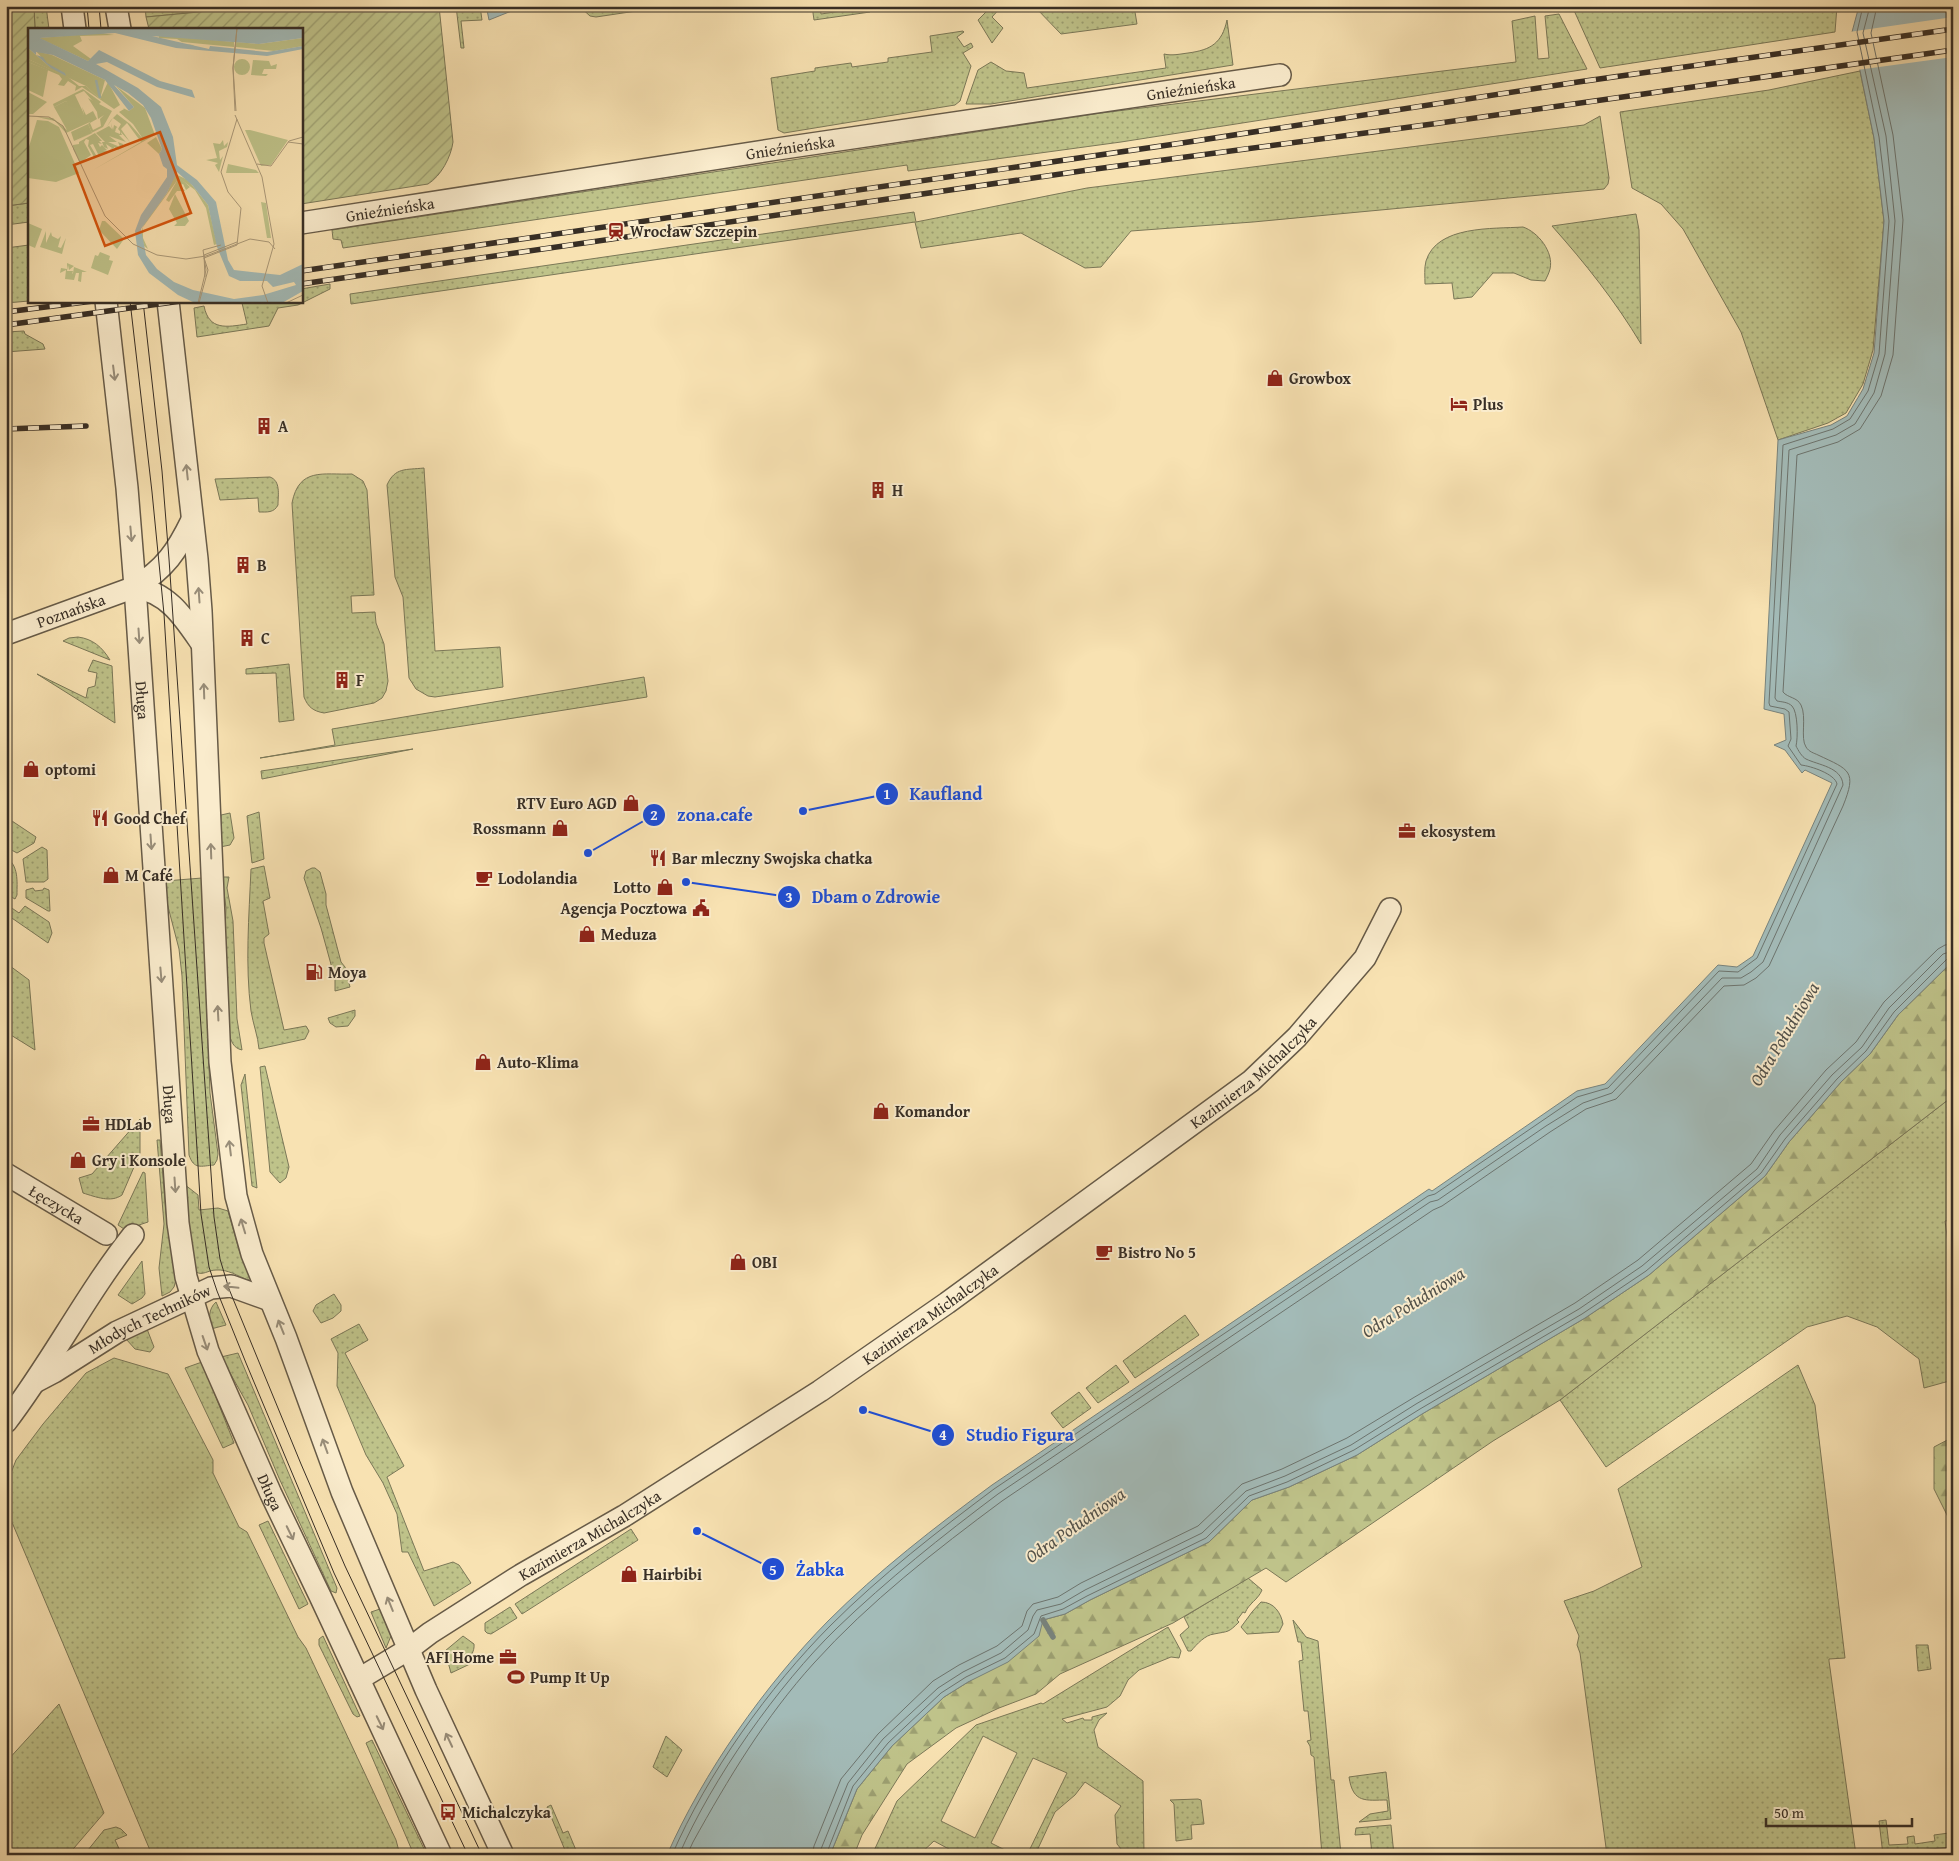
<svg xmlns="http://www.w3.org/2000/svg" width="1959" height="1861" font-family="'Gentium Book Plus',serif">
	<defs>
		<pattern id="grass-dots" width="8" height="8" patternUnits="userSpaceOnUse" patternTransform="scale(1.25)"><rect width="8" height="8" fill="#bfc38a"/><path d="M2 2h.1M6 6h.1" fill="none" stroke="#9c9f71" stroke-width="1.8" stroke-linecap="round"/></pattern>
		<pattern id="forest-firs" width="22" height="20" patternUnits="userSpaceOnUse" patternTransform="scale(1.25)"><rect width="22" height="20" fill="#bfc38a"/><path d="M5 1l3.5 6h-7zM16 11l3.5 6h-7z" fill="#9c9f71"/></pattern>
		<pattern id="garden-furrows" width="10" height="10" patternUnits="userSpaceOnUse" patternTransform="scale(1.25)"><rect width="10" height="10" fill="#bfc38a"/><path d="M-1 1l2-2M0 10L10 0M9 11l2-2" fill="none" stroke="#9c9f71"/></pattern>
	</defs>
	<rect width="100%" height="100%" fill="#f8e2b2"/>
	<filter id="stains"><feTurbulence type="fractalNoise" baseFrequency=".004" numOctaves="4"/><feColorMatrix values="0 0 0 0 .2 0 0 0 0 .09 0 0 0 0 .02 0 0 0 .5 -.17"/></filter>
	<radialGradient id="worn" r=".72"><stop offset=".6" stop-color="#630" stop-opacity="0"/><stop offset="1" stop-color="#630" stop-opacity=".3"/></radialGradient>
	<path fill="url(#grass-dots)" stroke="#7b7858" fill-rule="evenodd" d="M 34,6 L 46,6 L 49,29 L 35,29 Z
		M 145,6 L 262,6 L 146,17 Z
		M 456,6 L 480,6 L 482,20 L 461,21 L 464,48 L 461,48 Z
		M 579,6 L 670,6 L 596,17 L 590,16 Z
		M 812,6 L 820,6 L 821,14 L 869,7 L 870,12 L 814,20 Z
		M 986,6 L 1002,6 L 992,17 L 1003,28 L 992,43 L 978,20 L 988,10 Z
		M 1034,6 L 1065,6 L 1067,9 L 1086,6 L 1134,6 L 1137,24 L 1061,34 Z
		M 1572,6 L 1837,6 L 1835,32 L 1600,68 Z
		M 1559,14 L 1587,69 L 1121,142 L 908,171 L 907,165 L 343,248 L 341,240 L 333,239 L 332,230 L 1101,113 L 1516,62 L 1512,21 L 1535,16 L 1538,59 L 1549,58 L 1545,16 Z
		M 1227,20 L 1233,65 L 991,104 L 966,104 L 978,70 L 991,62 L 1006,71 L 1024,73 L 1027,88 L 1166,68 L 1164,54 C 1172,56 1180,54 1188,53 C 1211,50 1222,43 1227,20 Z
		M 963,31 L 964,32 L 957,37 L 964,47 L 971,43 L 973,47 L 963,53 L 971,66 L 960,101 L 955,105 L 784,133 L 778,130 L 771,78 L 815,71 L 815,68 L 851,63 L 852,67 L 888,62 L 888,58 L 932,52 L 930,36 Z
		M 1860,71 L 1874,138 L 1884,221 L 1873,350 L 1863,384 L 1846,413 L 1828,423 L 1778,440 L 1741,332 L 1683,229 L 1661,204 L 1632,188 L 1620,112 L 1769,90 Z
		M 1600,116 L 1609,178 L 1608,184 L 1604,189 L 1253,222 L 1131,231 L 1101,267 L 1085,268 L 1021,233 L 921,248 L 915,222 L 351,304 L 350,294 L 914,212 L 916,222 L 1087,188 L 1584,125 Z
		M 29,203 L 29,222 L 6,225 L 6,206 Z
		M 1636,214 L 1639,230 L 1641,344 C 1616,302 1585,263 1552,226 Z
		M 1523,227 C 1538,232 1554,252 1550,269 C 1549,273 1547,277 1545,281 L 1531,280 L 1514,273 L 1493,273 L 1472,297 L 1454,299 L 1452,283 L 1425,284 C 1425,277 1424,268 1426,261 C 1437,225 1493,229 1523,227 Z
		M 29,245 L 29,301 L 6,303 L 6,248 Z
		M 330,284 L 330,289 L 298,305 L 278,308 L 269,326 L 197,337 L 194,308 L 204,306 C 209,331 227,327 247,324 L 242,303 L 234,302 L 301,301 L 301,289 Z
		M 24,331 L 25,334 L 43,344 L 45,349 L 6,352 L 6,332 Z
		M 424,468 L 435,651 L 500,647 L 503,687 L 435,697 L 428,696 L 416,689 L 409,678 L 403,597 L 395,577 L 387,485 C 395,467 406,470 424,468 Z
		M 352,474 L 363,481 L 367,490 L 374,595 L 351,596 L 352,613 L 375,612 L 376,623 L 384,644 L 388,681 L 386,691 L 382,698 L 374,703 L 324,713 C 313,711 308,707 304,697 L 292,503 C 299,467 323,475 352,474 Z
		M 270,477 C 281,481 278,495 278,505 C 274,513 267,512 259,512 L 258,498 L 220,500 L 215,479 Z
		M 78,637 C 93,639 102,647 110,660 L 63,641 L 69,638 Z
		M 93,660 L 112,666 L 115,723 L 37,674 L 86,698 L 88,688 L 95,686 L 97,673 L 88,671 Z
		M 289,664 L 294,720 L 279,722 L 276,673 L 246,674 L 246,669 Z
		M 644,677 L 647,697 L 260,758 L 335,745 L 332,729 Z
		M 413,749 L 262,779 L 261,771 Z
		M 259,812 L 264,859 L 252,863 L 247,816 Z
		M 230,813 L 234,838 L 230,845 L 220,847 L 221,815 Z
		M 6,817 L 36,837 L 34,843 L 17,853 L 6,847 Z
		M 42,847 L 47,850 L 48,879 L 44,882 L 26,882 L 23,859 Z
		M 6,857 C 19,866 17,881 17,895 L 15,899 L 6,894 Z
		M 264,866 L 270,898 L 263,901 L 269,934 L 264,938 L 264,943 L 284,1030 L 306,1026 L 309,1031 L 305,1039 L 259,1049 C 258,1036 253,1024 251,1011 C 245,965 249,916 251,869 Z
		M 312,868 L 315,868 L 320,872 L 326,894 L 326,905 L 341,962 L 345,967 L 350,987 L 335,991 L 335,979 L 321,928 L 304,878 L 306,871 Z
		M 222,877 L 229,877 L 227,888 L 233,921 L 237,1019 L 242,1050 C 233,1048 231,1041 229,1033 L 225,933 L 226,908 Z
		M 202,878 L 210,1093 L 218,1154 L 217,1160 L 214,1165 C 201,1166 194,1170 189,1155 L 182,976 L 179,949 L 165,895 L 165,881 Z
		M 33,888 L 35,891 L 43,890 L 44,888 L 49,890 L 50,911 L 48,911 L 26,898 L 26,890 Z
		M 6,904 L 19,913 L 25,906 L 49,922 L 52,933 L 48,943 L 6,914 Z
		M 6,963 L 29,980 L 35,1050 L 6,1032 Z
		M 355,1010 L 355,1016 L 348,1026 L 336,1027 L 330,1023 L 328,1018 Z
		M 265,1066 L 289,1167 L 286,1178 L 280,1183 L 270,1172 L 260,1067 Z
		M 245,1074 L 257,1188 L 252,1186 L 241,1085 Z
		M 1953,1096 L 1953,1220 L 1945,1221 L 1953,1279 L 1953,1380 L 1924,1388 L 1919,1359 L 1877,1327 L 1847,1316 L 1807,1327 L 1606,1467 L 1560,1400 Z
		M 140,1119 L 140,1153 L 122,1195 C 111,1203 96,1197 83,1193 L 79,1178 L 92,1174 Z
		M 157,1140 L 160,1140 L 166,1213 L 177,1276 L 174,1287 L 170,1292 L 162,1296 L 159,1268 L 164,1224 Z
		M 143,1172 L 145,1173 L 148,1222 L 139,1225 L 130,1233 L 118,1225 Z
		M 184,1184 L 198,1195 L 199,1210 L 218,1208 L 228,1211 L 240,1253 L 251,1278 L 248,1280 C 238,1276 227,1269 216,1270 C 208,1270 203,1276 196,1272 L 190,1238 Z
		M 142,1261 L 145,1294 L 142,1298 L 132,1304 L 118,1295 Z
		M 334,1294 L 341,1305 L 341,1311 L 333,1318 L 321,1323 L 313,1311 L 316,1305 Z
		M 216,1302 L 226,1325 L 211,1329 C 209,1319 208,1309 216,1302 Z
		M 1185,1315 L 1199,1335 L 1135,1378 L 1123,1361 Z
		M 359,1324 L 368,1340 L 345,1353 L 404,1466 L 387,1477 L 424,1571 L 453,1562 L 459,1565 L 471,1583 L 434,1606 L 408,1552 L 402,1552 L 397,1514 L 383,1483 L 366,1455 L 337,1386 L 338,1353 L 331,1339 Z
		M 147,1329 L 154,1347 L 150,1352 L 135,1349 L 126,1339 Z
		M 238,1353 L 337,1588 L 336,1593 L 331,1591 L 279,1478 L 248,1405 L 221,1357 Z
		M 114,1358 L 168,1374 L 213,1460 L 213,1473 L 239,1527 L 247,1532 L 298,1637 L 306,1648 L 396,1840 L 400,1855 L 152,1855 L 6,1508 L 6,1486 L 16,1460 L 43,1424 L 86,1373 Z
		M 202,1362 L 234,1443 L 223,1448 L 185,1368 Z
		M 1116,1365 L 1129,1382 L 1098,1403 L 1086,1388 Z
		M 1798,1365 L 1815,1405 L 1845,1658 L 1829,1659 L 1829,1661 L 1856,1855 L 1607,1855 L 1580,1653 L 1577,1645 L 1579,1636 L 1564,1601 L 1594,1591 L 1642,1567 L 1618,1489 Z
		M 1079,1392 L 1091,1408 L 1063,1428 L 1051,1413 Z
		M 268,1521 L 308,1604 L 299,1609 L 259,1525 Z
		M 631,1529 L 638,1540 L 522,1614 L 515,1604 Z
		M 1248,1578 L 1262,1590 C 1258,1600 1249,1603 1245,1613 L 1243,1612 L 1237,1620 L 1239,1622 C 1228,1633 1229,1631 1214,1634 C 1205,1635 1197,1644 1191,1651 L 1188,1651 L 1180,1635 L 1189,1627 L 1184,1617 Z
		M 1261,1602 C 1274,1602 1281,1613 1283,1624 L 1279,1632 L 1247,1634 L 1241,1627 L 1252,1612 Z
		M 510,1607 L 517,1618 L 491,1634 L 487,1633 L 485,1631 L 485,1623 Z
		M 380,1609 L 391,1636 L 386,1648 L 371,1612 Z
		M 1293,1620 L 1306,1637 L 1318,1641 L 1331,1780 L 1334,1780 L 1341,1855 L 1322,1855 L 1314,1757 L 1311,1755 L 1310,1746 L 1307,1741 L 1311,1740 L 1308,1711 L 1304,1711 L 1299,1661 L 1303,1660 L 1301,1642 L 1298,1642 Z
		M 1168,1627 L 1181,1651 L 1179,1658 L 1171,1657 L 1139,1670 L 1128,1680 L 1120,1696 L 1107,1707 L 1062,1719 L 1067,1723 L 1083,1718 L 1084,1720 L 1092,1720 L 1092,1717 L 1107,1713 L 1099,1720 L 1094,1730 L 1098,1747 L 1143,1781 L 1144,1855 L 1126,1855 L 1117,1844 L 1115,1815 L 1121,1806 L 1085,1782 L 1075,1795 L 1055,1812 L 1035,1855 L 1027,1855 L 1067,1773 L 1033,1758 L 991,1843 L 1015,1855 L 960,1855 L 934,1841 L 919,1855 L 872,1855 L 897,1801 L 976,1725 L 1041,1703 L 1043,1704 ZM 983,1736 L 1017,1753 L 975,1838 L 941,1821 Z
		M 323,1636 L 360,1716 L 357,1717 L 353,1714 L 319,1645 L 319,1639 Z
		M 463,1636 L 474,1644 C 475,1652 469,1656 470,1664 L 451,1673 L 445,1651 Z
		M 1916,1645 L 1928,1645 L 1931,1669 L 1918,1671 Z
		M 59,1704 L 104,1813 L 68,1855 L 8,1855 L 6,1853 L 6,1762 Z
		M 666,1736 L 682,1750 L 667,1777 L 653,1767 Z
		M 372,1740 L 427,1855 L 414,1855 L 366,1743 Z
		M 1386,1772 L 1391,1819 L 1359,1822 L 1370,1814 L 1388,1811 L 1387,1800 C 1366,1800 1353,1804 1349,1777 Z
		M 1198,1799 L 1201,1800 L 1204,1824 L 1191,1825 L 1192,1839 L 1176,1841 L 1174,1804 L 1170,1800 Z
		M 551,1805 L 563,1833 L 568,1831 L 578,1855 L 567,1855 L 547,1807 Z
		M 1886,1820 L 1889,1845 L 1908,1844 L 1907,1837 L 1914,1836 L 1915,1844 L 1935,1841 L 1934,1835 L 1949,1833 L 1950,1840 L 1953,1840 L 1953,1847 L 1906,1851 L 1906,1855 L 1883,1855 L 1879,1821 Z
		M 1391,1825 L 1394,1855 L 1372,1855 L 1370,1834 L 1355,1835 L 1356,1828 Z
		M 116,1827 L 121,1829 L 127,1835 L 115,1840 L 122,1855 L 84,1855 L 104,1830 Z"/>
	<path fill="url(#forest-firs)" stroke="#7b7858" d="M 1953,961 L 1953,1096 L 1560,1400 L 1493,1441 L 1286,1582 L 1266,1568 L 1173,1623 L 1060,1674 L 1036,1694 L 999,1708 L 956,1728 L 907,1764 L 862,1835 L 854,1855 L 830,1855 L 857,1789 L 892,1746 L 944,1697 L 968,1682 L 1043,1620 L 1065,1614 L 1090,1600 L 1209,1542 L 1252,1500 L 1289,1487 L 1357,1455 L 1422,1414 L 1585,1318 L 1649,1275 L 1765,1176 L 1789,1142 L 1841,1082 L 1870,1054 L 1898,1015 Z
		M 1953,1437 L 1953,1519 L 1949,1519 L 1934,1489 L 1934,1447 Z"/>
	<path fill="url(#garden-furrows)" stroke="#7b7858" d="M 6,6 L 34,6 L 35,29 L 29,29 L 29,203 L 6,206 Z
		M 262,6 L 439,6 L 453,142 C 451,157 441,176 428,184 L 301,204 L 301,29 L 149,29 L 146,17 Z"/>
	<path fill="#a3bbb8" stroke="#78837d" d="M 498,6 L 524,6 L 489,20 L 487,10 Z
		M 1859,6 L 1953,6 L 1953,961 L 1898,1015 L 1870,1054 L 1841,1082 L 1789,1142 L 1765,1176 L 1649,1275 L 1585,1318 L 1422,1414 L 1357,1455 L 1289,1487 L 1252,1500 L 1209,1542 L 1090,1600 L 1065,1614 L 1043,1620 L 1039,1636 L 1008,1662 L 968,1682 L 944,1697 L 892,1746 L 857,1789 L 830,1855 L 667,1855 C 703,1773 765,1685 828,1621 C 878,1571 935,1527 992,1485 L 1429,1189 L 1432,1191 L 1577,1091 L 1605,1084 L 1718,965 L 1737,967 L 1753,956 L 1832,783 L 1805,770 L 1802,773 L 1785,750 L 1774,745 L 1786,740 L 1784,714 L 1764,709 L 1778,440 L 1831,425 L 1847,416 L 1863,389 L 1874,353 L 1884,221 L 1874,138 L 1852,32 Z"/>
	<path fill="#f8e2b2" d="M 1953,17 L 1953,57 L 1857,70 L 1849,32 Z"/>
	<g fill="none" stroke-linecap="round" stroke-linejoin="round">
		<path stroke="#6d746e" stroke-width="1" d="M 672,1855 C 707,1774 769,1687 831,1625 C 881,1575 938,1531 994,1489 L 1428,1196 L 1435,1194 L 1577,1097 L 1608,1088 L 1719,971 L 1738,972 L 1757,958 L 1837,784 C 1835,774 1811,766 1801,765 L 1788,746 L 1791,739 L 1789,712 L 1785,709 L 1770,706 L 1769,703 L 1783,445 L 1833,429 L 1850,419 L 1868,391 L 1879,354 L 1889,221 L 1879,137 L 1857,32 L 1863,6
			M 679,1855 C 712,1779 778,1685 837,1628 C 887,1580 942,1536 998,1494 L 1430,1202 L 1438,1200 L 1546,1126 L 1583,1103 L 1612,1093 L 1722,978 L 1741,978 L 1751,972 L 1763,962 L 1843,785 C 1842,767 1818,765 1806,759 C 1802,757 1798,750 1796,746 C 1798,738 1798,712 1792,706 C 1788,702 1782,702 1777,701 L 1775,698 L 1789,450 L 1836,435 L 1855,424 L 1874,393 L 1885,354 L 1895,221 L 1886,136 L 1863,33 L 1870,6
			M 687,1855 L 693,1842 C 728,1779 765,1717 814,1663 C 869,1602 936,1550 1002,1501 L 1433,1210 L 1442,1206 L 1550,1132 L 1586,1109 L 1616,1099 L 1724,986 L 1744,985 L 1756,978 L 1769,966 L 1843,806 C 1857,771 1850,770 1818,755 C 1814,753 1809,752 1806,747 C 1800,738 1807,717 1801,705 C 1797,697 1788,698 1783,692 L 1797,455 L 1838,442 L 1860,429 L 1881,396 L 1893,355 L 1903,220 L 1893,135 L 1871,33 L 1877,6
			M 812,1855 L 814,1846 L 841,1779 L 878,1734 L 933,1681 L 959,1665 L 997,1646 L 1022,1626 L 1027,1611 L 1033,1604 L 1058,1597 L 1081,1583 L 1198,1526 L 1242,1484 L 1282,1469 L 1347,1438 L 1413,1398 L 1575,1303 L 1638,1260 L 1751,1164 L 1774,1131 L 1826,1070 L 1856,1042 L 1884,1002 L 1938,949 L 1945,945 L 1953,944
			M 820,1855 L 821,1849 L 848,1783 L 883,1739 L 938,1688 L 963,1672 L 1001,1653 L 1028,1630 L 1033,1616 L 1037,1610 L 1061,1604 L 1085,1590 L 1202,1533 L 1246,1491 L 1285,1476 L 1351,1445 L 1416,1404 L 1579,1309 L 1642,1266 L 1757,1169 L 1780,1135 L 1832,1075 L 1862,1047 L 1889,1008 L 1943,954 L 1953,951
			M 826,1855 L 853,1786 L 888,1743 L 941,1693 L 966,1677 L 1005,1658 L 1034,1634 L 1041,1616 L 1063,1609 L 1087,1596 L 1206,1538 L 1249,1496 L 1287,1482 L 1354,1450 L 1420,1409 L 1582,1314 L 1646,1271 L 1761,1173 L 1785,1139 L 1837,1079 L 1866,1051 L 1894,1012 L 1947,959 L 1953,957"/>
		<path stroke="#78837d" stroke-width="5.5" d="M 1043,1620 L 1053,1637"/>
		<g stroke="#675b48" stroke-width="24">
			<g id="minor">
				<path d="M 72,6 L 75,29"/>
				<path d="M 116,6 L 120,29"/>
				<path id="s1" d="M 301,223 L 777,149 L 1280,75"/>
				<path id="s2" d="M 106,301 L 127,488 L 135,587 L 178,1223 L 186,1277 L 208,1351 L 271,1494 L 320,1596 L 441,1855"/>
				<path d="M 168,301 L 197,559 L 201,611 L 220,1062 L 236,1196 L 252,1254 L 286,1338 L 342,1492 L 426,1690 L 503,1855"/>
				<path d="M 135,587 C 169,593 184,618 202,644"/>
				<path id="s3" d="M 6,634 L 135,587 C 165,569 177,551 192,520"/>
				<path id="s4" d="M 6,1174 L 106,1234"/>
				<path id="s5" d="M 35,1382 L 54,1372 L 117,1332 L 211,1288 L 231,1286 L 270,1300"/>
				<path d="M 6,1422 C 52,1362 86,1294 133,1235"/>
				<path id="s6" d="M 359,1679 L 409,1649 L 430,1633 L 521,1575 L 624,1516 L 820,1391 L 947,1303 L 1251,1081 L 1297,1037 L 1365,958 L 1390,909"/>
			</g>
		</g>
		<use href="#minor" stroke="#faeccd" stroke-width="21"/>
		<path stroke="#372e25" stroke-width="1" d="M 87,6 L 89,29
			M 99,6 L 101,29
			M 130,301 L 152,492 L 164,614 L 201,1214 L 209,1267 L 217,1291 L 246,1363 L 334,1573 L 468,1855
			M 143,301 L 162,471 L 169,559 L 214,1217 L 220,1259 L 229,1289 L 301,1464 L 345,1566 L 482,1855"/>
		<g stroke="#372e25" stroke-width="5.5">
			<path id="rail" d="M 301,271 L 1182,143 L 1578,82 L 1953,29
				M 301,284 L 1088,170 L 1440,123 L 1953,50
				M 6,312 L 93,301
				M 6,325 L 181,301
				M 6,429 L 86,426"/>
		</g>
		<use href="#rail" stroke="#faeccd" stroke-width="4" stroke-dasharray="11" stroke-linecap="butt"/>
	</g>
	<defs><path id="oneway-shaft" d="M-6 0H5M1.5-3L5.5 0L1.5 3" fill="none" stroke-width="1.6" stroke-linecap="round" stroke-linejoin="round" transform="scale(1.25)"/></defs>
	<g stroke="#988d79">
		<use href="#oneway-shaft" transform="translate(114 373) rotate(83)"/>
		<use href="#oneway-shaft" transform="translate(187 472) rotate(-96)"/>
		<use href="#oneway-shaft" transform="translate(131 534) rotate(85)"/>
		<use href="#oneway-shaft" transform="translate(199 595) rotate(-94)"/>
		<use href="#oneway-shaft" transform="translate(139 636) rotate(86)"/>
		<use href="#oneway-shaft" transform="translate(204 691) rotate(-92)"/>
		<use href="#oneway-shaft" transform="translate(151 842) rotate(86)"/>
		<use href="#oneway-shaft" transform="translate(211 851) rotate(-92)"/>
		<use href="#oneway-shaft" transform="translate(161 975) rotate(85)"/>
		<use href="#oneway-shaft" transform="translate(218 1013) rotate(-93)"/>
		<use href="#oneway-shaft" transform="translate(230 1148) rotate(-97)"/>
		<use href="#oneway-shaft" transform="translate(175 1185) rotate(86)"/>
		<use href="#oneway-shaft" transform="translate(243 1226) rotate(-107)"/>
		<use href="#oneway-shaft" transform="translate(231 1287) rotate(-174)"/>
		<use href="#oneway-shaft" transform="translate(281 1327) rotate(-112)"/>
		<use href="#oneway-shaft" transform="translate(205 1343) rotate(71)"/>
		<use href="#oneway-shaft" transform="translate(325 1446) rotate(-110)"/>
		<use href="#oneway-shaft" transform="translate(290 1533) rotate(64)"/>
		<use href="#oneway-shaft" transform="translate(390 1604) rotate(-112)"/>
		<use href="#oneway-shaft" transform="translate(380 1723) rotate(64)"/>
		<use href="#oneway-shaft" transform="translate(449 1740) rotate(-115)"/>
	</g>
	<defs>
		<g id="station-bare" transform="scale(1.35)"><path d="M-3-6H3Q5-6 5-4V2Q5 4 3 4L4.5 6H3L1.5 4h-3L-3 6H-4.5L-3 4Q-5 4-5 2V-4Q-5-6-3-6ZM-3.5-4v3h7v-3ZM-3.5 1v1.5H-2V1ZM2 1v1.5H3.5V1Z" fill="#8f2418" stroke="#faeccd" stroke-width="2.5" paint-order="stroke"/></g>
		<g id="shop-bare" transform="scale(1.35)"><path d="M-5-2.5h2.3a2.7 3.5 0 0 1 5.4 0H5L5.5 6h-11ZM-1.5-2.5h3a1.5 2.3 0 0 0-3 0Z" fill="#8f2418" stroke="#faeccd" stroke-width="2.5" paint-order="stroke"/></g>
		<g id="hotel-bare" transform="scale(1.35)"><path d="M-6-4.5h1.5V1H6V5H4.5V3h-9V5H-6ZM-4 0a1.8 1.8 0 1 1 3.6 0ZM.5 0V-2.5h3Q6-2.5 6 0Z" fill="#8f2418" stroke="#faeccd" stroke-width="2.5" paint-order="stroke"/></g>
		<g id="building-bare" transform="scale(1.35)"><path d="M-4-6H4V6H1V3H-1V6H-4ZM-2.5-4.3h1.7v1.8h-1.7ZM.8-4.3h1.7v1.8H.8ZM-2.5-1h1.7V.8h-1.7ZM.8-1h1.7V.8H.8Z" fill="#8f2418" stroke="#faeccd" stroke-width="2.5" paint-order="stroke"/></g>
		<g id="restaurant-bare" transform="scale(1.35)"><path d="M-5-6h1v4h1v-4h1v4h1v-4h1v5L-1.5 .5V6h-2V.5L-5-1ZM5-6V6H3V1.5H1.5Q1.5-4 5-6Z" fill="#8f2418" stroke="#faeccd" stroke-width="2.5" paint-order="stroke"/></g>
		<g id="office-bare" transform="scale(1.35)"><path d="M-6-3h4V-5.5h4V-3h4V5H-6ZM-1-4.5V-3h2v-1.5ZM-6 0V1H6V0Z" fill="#8f2418" stroke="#faeccd" stroke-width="2.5" paint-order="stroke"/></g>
		<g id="cafe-bare" transform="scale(1.35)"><path d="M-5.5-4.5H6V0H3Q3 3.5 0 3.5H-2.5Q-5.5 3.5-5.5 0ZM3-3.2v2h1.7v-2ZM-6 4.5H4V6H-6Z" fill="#8f2418" stroke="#faeccd" stroke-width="2.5" paint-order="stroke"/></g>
		<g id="civic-bare" transform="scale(1.35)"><path d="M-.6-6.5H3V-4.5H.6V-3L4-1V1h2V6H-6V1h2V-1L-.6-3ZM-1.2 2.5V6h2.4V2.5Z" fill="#8f2418" stroke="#faeccd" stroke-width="2.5" paint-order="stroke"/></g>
		<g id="fuel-bare" transform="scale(1.35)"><path d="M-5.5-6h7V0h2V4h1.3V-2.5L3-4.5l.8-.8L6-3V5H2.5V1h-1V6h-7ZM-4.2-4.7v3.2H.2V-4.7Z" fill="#8f2418" stroke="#faeccd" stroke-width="2.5" paint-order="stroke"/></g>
		<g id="stadium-bare" transform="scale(1.35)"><path d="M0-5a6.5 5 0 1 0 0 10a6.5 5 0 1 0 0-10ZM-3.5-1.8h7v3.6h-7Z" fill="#8f2418" stroke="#faeccd" stroke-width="2.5" paint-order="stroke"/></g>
		<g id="bus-bare" transform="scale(1.35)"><path d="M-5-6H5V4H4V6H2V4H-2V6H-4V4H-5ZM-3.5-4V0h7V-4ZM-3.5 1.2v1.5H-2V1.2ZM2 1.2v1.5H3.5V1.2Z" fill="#8f2418" stroke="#faeccd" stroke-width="2.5" paint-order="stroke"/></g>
	</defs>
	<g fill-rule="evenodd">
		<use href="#station-bare" x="616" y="231"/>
		<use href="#shop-bare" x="1275" y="378"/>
		<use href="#hotel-bare" x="1459" y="404"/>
		<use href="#building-bare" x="264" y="426"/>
		<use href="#building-bare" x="878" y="490"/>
		<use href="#building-bare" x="243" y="565"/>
		<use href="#building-bare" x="247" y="638"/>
		<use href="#building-bare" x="342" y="680"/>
		<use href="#shop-bare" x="31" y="769"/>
		<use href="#shop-bare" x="631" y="803"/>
		<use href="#restaurant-bare" x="100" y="818"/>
		<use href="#shop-bare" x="560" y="828"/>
		<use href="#office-bare" x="1407" y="831"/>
		<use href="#restaurant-bare" x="658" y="858"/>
		<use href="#shop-bare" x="111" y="875"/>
		<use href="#cafe-bare" x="484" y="878"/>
		<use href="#shop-bare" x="665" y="887"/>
		<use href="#civic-bare" x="701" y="908"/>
		<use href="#shop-bare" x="587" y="934"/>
		<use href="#fuel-bare" x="314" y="972"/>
		<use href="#shop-bare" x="483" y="1062"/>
		<use href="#shop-bare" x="881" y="1111"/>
		<use href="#office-bare" x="91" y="1124"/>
		<use href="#shop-bare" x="78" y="1160"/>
		<use href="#cafe-bare" x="1104" y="1252"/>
		<use href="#shop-bare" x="738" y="1262"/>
		<use href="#shop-bare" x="629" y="1574"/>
		<use href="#office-bare" x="508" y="1657"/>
		<use href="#stadium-bare" x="516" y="1677"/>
		<use href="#bus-bare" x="448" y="1812"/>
	</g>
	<g text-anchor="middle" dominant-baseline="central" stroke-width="4" stroke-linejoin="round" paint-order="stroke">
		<g font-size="16" fill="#372e25" stroke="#faeccd">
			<text stroke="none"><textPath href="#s1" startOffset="900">Gnieźnieńska</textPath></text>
			<text stroke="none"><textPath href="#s1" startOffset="495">Gnieźnieńska</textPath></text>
			<text stroke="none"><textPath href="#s1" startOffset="90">Gnieźnieńska</textPath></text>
			<text stroke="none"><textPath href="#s3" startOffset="69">Poznańska</textPath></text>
			<text stroke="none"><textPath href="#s2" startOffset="401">Długa</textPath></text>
			<text stroke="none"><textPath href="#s6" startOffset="1082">Kazimierza Michalczyka</textPath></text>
			<text stroke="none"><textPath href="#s2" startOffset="806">Długa</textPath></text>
			<text stroke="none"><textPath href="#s4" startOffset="59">Łęczycka</textPath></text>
			<text stroke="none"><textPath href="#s6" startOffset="678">Kazimierza Michalczyka</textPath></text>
			<text stroke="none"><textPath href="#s5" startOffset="131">Młodych Techników</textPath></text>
			<text stroke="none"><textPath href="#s2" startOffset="1211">Długa</textPath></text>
			<text stroke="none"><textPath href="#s6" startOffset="272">Kazimierza Michalczyka</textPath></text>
		</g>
		<g font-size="16" font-weight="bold" fill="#372e25" stroke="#faeccd" text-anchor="start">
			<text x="630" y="231">Wrocław Szczepin</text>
			<text x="1289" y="378">Growbox</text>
			<text x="1473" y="404">Plus</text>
			<text x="278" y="426">A</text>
			<text x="892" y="490">H</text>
			<text x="257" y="565">B</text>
			<text x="261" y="638">C</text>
			<text x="356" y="680">F</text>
			<text x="45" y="769">optomi</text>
			<text x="617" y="803" text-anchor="end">RTV Euro AGD</text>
			<text x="114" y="818">Good Chef</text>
			<text x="546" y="828" text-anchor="end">Rossmann</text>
			<text x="1421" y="831">ekosystem</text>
			<text x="672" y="858">Bar mleczny Swojska chatka</text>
			<text x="125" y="875">M Café</text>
			<text x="498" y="878">Lodolandia</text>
			<text x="651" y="887" text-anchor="end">Lotto</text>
			<text x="687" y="908" text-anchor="end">Agencja Pocztowa</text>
			<text x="601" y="934">Meduza</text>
			<text x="328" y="972">Moya</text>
			<text x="497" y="1062">Auto-Klima</text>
			<text x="895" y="1111">Komandor</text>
			<text x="105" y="1124">HDLab</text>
			<text x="92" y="1160">Gry i Konsole</text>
			<text x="1118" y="1252">Bistro No 5</text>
			<text x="752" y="1262">OBI</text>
			<text x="643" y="1574">Hairbibi</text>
			<text x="494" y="1657" text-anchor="end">AFI Home</text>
			<text x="530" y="1677">Pump It Up</text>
			<text x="462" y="1812">Michalczyka</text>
		</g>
		<g font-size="18" font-style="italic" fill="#52514a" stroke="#faeccd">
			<text transform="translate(1784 1034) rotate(-59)">Odra Południowa</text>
			<text transform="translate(1413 1302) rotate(-32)">Odra Południowa</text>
			<text transform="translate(1075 1525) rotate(-35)">Odra Południowa</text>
		</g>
	</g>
	<g transform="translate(28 28)">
		<rect width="275" height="275" fill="#f8e2b2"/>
		<path d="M 73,5 L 86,7 L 52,8 L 54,13 L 45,18 L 63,31 L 60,33 L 11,10 ZM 131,7 L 206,14 L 206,19 L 154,14 L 157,16 L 165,17 L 166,18 L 157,16 L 149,11 L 131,10 ZM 275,10 L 275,18 L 246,23 L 208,19 L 208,14 L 231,16 ZM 0,31 L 40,49 L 51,58 L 58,58 L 72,71 L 80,54 L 92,77 L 86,81 L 54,59 L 47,63 L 48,58 L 40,53 L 36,58 L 30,57 L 34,51 L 31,47 L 0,34 ZM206 39a8 8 0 1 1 16 0a8 8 0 1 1-16 0ZM 225,32 L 241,33 L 243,38 L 249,36 L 248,41 L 236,41 L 234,46 L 240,46 L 238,48 L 223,47 ZM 88,58 L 117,80 L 127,107 L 65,142 L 113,114 L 99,95 L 93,101 L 102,114 L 90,101 L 93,96 L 85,90 L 78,100 L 83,92 L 89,86 L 102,96 L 115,111 L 105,96 L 91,84 L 96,81 L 102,87 L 95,80 L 101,83 L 106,79 ZM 60,70 L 84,83 L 75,99 L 46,114 L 64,105 L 60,96 L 62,94 L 38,105 L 27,93 L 9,89 L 25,90 L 39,102 L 26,79 L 38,73 L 49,88 L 56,86 L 54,79 L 58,87 L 65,83 L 69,91 L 62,95 L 65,102 L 73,98 L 72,91 L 76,87 L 70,91 L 69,84 ZM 83,95 L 85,102 L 86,97 L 91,100 L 89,99 L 86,104 L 88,101 L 87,104 L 92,106 L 92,103 L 94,107 L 91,107 L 98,114 L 81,108 L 89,114 L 80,114 L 92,119 L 90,114 L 95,116 L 96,119 L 90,122 L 86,119 L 86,120 L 82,122 L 84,120 L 78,116 L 80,121 L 76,119 L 74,114 L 77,114 L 68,105 L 81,98 L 84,101 ZM 217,102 L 222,102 L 260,112 L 243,137 L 233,138 ZM 67,105 L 74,113 L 70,113 L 71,113 L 74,116 L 70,115 L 72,119 L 74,117 L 79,122 L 75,122 L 80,123 L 71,128 L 65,116 L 62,117 L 68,127 L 67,131 L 60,118 L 61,112 L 58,111 L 56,114 L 63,127 L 52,135 L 45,121 L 45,117 L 51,116 L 51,114 ZM 128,109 L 134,121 L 131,126 L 119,115 ZM 195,112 L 196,118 L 200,114 L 199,119 L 191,123 L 192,132 L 195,128 L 191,144 L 187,137 L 190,135 L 178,132 L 189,130 L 185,115 L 192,116 ZM 200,136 L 228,142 L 231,145 L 198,145 ZM 151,149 L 162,159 L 158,162 L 155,156 L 152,157 L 157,163 L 149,163 L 141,174 L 138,172 ZM 147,166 L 161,193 L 157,198 L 146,198 L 149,195 L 141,181 ZM 233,174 L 238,175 L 243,210 L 239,210 ZM 74,193 L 77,193 L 96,211 L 89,221 L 71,202 ZM 18,203 L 18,215 L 23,204 L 24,208 L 30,211 L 33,208 L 30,219 L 33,220 L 38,210 L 34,226 L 12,219 ZM 72,224 L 82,228 L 81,232 L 85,233 L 80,247 L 63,240 L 67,227 L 70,228 ZM 39,235 L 46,238 L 41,242 L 40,237 L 39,243 L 45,243 L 44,246 L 45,245 L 46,239 L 59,244 L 54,244 L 53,254 L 50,253 L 51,245 L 48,245 L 46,252 L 37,251 L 38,242 L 32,245 L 33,240 L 39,241 Z" fill="#bfc38a"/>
		<path d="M 0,20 L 23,40 L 8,23 L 24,27 L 77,52 L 72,71 L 58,58 L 0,31 ZM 55,61 L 73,74 L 69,78 L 56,63 L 47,67 L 56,86 L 47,91 L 38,73 L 26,79 L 25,76 ZM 60,96 L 64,105 L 46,113 L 43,104 ZM 147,146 L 160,152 L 180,177 L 189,216 L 186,217 L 178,180 L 167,162 L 151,150 L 115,199 L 115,210 L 120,221 L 116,218 L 113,206 L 116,195 L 139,165 Z" fill="#bfc38a"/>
		<path d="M 0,34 L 20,42 L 15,69 L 0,62 ZM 0,64 L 19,74 L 5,86 L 0,86 ZM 9,92 L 20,93 L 31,99 L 51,145 L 28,154 L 0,150 L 0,122 Z" fill="#bfc38a"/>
		<path d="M 0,195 L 14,201 L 7,220 L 0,217 Z" fill="#bfc38a"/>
		<path d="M 0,0 L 275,0 L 275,10 L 231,16 L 124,8 L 181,21 L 182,18 L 239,24 L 275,18 L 275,21 L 239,28 L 148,20 L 87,5 L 12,10 L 60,33 L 71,22 L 132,53 L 164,62 L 167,70 L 129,59 L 79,34 L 68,36 L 110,60 L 133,79 L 145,109 L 149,137 L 169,152 L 188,174 L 200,232 L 206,242 L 252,247 L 275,236 L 275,263 L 254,275 L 167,275 L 150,267 L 121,245 L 110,227 L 107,203 L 113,187 L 139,149 L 139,141 L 135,138 L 131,126 L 134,121 L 123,90 L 115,77 L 100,65 L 86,57 L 106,79 L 101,83 L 77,52 L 25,27 L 8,24 L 8,27 L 15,29 L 19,35 L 37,45 L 38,48 L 23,40 L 0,20 ZM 149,144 L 164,157 L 180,177 L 189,219 L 201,248 L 212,253 L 239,253 L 245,259 L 266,254 L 268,257 L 235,267 L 206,271 L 165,262 L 146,254 L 129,241 L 118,227 L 113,201 L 139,165 Z" fill="#a3bbb8" fill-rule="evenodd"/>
		<path fill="none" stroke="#a3bbb8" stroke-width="2.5" d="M 68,52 L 72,70"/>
		<path fill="none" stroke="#ab9a7a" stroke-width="1" d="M 207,83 L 205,40 L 209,0M 208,83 L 205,40 L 209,0M 207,87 L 234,149 L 246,216 L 234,258 L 240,275M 0,88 L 21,89 L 35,98 L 77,188 L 105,216 L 129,227 L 158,231 L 178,228 L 222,211 L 241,214 L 247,221M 260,114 L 275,116M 229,136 L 243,138 L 261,113 L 275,109M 176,230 L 209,217 L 213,180 L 200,164 L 193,144 L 209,91M 177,249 L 176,227 L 209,214M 170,275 L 178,242 L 175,222 L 193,217M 171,275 L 180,242 L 176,230M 258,275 L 275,267"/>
		<path fill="#d6550e" fill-opacity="0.15" stroke="#d6550e" stroke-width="2.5" d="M 132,104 L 163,185 L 77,218 L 46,137 Z"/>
		<rect width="275" height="275" fill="none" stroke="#372e25" stroke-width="2.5"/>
	</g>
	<path fill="none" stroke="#1d4ed8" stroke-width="2" d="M803 811L887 794M588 853L654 815M686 882L789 897M863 1410L943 1435M697 1531L773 1569"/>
	<g fill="#1d4ed8" stroke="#faeccd" stroke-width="2">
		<circle cx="803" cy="811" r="5"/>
		<circle cx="588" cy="853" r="5"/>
		<circle cx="686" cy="882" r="5"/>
		<circle cx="863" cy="1410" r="5"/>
		<circle cx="697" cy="1531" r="5"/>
		<circle cx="887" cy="794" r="12"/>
		<circle cx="654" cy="815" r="12"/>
		<circle cx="789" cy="897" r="12"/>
		<circle cx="943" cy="1435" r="12"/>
		<circle cx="773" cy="1569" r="12"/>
	</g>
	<g font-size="15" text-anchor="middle" font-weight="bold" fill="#fff">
		<text x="887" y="799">1</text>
		<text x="654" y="820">2</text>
		<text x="789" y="902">3</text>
		<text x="943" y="1440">4</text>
		<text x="773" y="1575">5</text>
	</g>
	<g font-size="18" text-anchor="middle" font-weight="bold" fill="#1d4ed8" stroke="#faeccd" stroke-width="4" stroke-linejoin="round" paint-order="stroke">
		<text x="946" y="800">Kaufland</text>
		<text x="715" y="821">zona.cafe</text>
		<text x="876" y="903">Dbam o Zdrowie</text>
		<text x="1020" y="1441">Studio Figura</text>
		<text x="820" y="1576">Żabka</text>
	</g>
	<rect width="1959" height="1861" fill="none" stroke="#f8e2b2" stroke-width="25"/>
	<rect x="8" y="8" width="1944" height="1846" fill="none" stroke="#372e25" stroke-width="2.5"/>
	<rect x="12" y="12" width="1934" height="1836" fill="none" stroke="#372e25"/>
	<path d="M1766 1818v8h146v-8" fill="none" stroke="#372e25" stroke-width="2.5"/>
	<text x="1774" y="1818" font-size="15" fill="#372e25" stroke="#faeccd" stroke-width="4" paint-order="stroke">50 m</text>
	<rect width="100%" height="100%" filter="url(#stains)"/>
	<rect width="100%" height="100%" fill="url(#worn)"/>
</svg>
